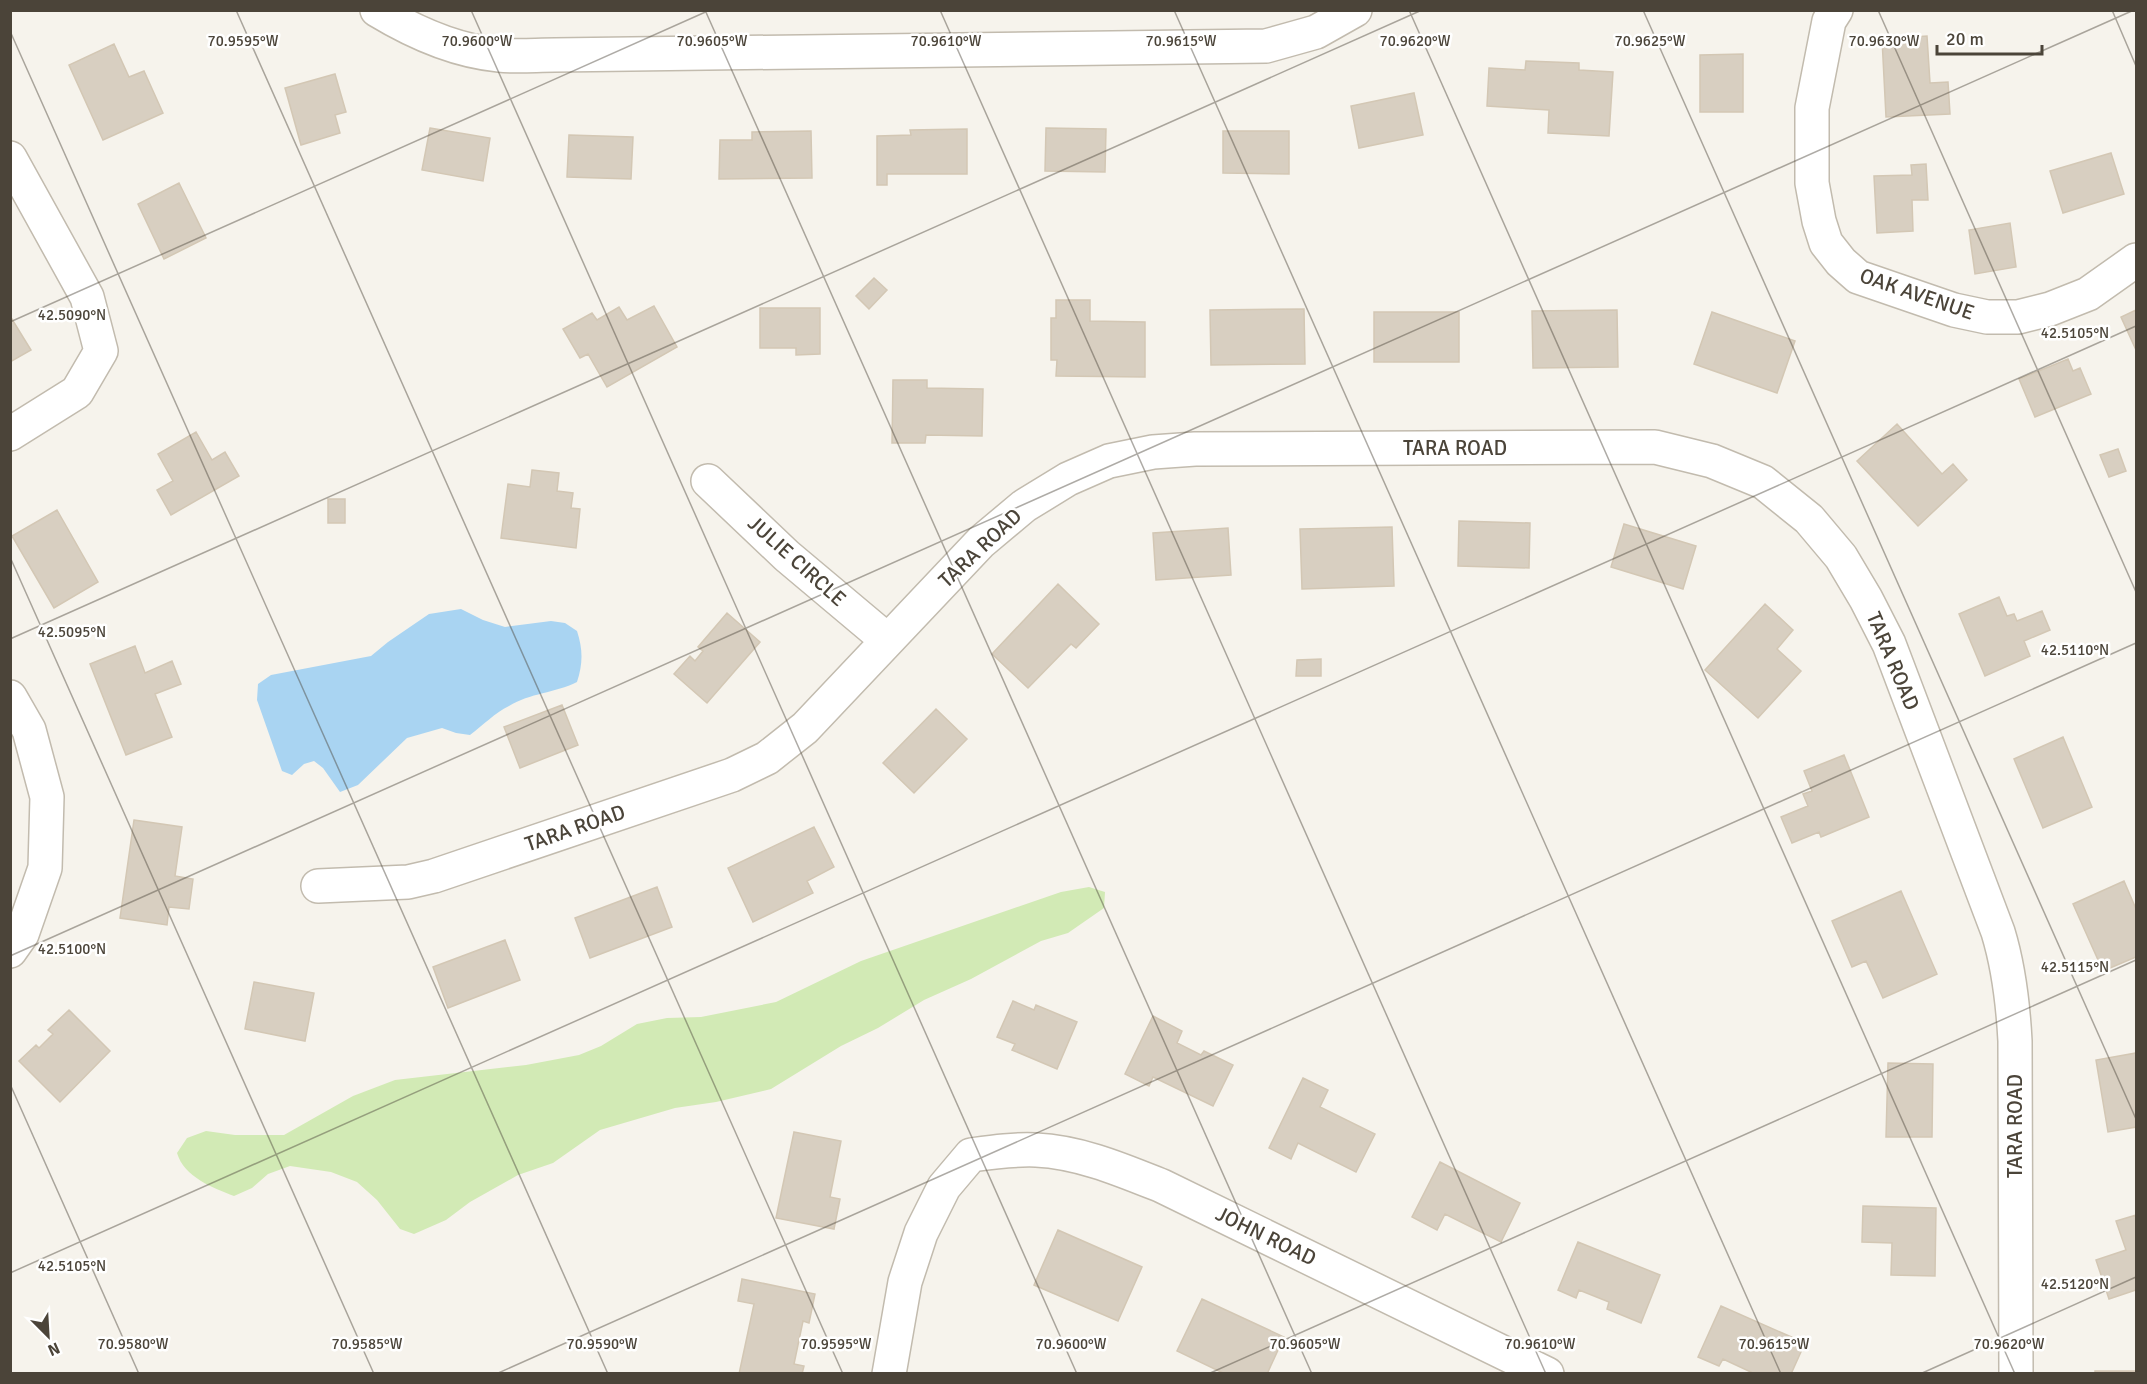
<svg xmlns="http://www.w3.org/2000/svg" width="2147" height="1384" font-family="Signika,sans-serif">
	<rect width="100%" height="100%" fill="#f6f3ec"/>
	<path fill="#d2eab5" d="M 1089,887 L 1105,892 L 1104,908 L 1068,933 L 1041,941 L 971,979 L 924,1000 L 878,1028 L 841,1046 L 771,1089 L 716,1102 L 675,1108 L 600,1130 L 553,1163 L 518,1175 L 470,1202 L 446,1220 L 414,1234 L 400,1229 L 377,1200 L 357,1182 L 331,1172 L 290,1166 L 268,1174 L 252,1188 L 234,1196 C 213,1188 184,1177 177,1153 L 187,1138 L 206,1131 L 235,1135 L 284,1135 L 353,1096 L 395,1080 L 526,1065 L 579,1055 L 601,1046 L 637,1024 L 667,1018 L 701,1017 L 776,1002 L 861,961 L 1061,892 Z"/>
	<path fill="#a9d4f2" d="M 461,609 L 483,620 L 505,627 L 551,621 L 565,623 L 577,631 C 583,650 583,663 577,682 C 555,693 530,693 509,706 C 495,713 483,725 470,735 L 456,733 L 442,728 L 407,738 L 358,785 L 340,792 L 323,768 L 314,761 L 304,764 L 292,775 L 282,771 L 257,700 L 258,684 L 271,675 L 371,656 L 388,642 L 429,614 Z"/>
	<path fill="#d8cfc1" stroke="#d3c7b4" stroke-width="1.5" d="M 1927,36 L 1930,83 L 1948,82 L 1950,114 L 1886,117 L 1882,39 Z
		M 114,44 L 129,77 L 144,71 L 163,113 L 103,140 L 69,65 Z
		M 1743,54 L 1743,112 L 1700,112 L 1700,55 Z
		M 1526,61 L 1579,63 L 1579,70 L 1613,72 L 1609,136 L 1548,133 L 1549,110 L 1487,106 L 1489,68 L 1525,70 Z
		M 335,74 L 346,112 L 335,115 L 340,133 L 301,145 L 285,88 Z
		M 1414,93 L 1423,135 L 1359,148 L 1351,106 Z
		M 430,128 L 490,138 L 483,181 L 422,170 Z
		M 1046,128 L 1106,129 L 1105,172 L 1045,171 Z
		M 967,129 L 967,174 L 887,174 L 887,185 L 877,185 L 877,136 L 911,135 L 910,130 Z
		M 811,131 L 812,178 L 719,179 L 720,140 L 752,140 L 752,132 Z
		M 1223,131 L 1289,131 L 1289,174 L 1223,173 Z
		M 569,135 L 633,137 L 631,179 L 567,177 Z
		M 2111,153 L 2124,194 L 2063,213 L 2050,171 Z
		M 1926,164 L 1928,200 L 1912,200 L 1913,231 L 1877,233 L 1874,176 L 1912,175 L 1911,165 Z
		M 179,183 L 206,238 L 164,259 L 138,204 Z
		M 2010,223 L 2016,267 L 1975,274 L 1969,230 Z
		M 874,278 L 887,290 L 869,309 L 856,296 Z
		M 1056,300 L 1090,300 L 1090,321 L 1145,322 L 1145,377 L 1056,376 L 1057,360 L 1051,360 L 1051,318 L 1056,318 Z
		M 654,306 L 677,347 L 607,387 L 588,354 L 580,358 L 563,329 L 592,313 L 597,320 L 619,307 L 627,320 Z
		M 760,308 L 820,308 L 820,354 L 796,355 L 796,348 L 760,348 Z
		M 1304,309 L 1305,364 L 1211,365 L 1210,310 Z
		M 1617,310 L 1618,367 L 1533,368 L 1532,311 Z
		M 2136,310 L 2136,350 L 2121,317 Z
		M 1374,312 L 1459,312 L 1459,362 L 1374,362 Z
		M 1712,312 L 1795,341 L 1777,393 L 1694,364 Z
		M 10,316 L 31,350 L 10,362 Z
		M 2068,359 L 2073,371 L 2080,368 L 2091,394 L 2035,417 L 2019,379 Z
		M 893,380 L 927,380 L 927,388 L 983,389 L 982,436 L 926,435 L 925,443 L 892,443 Z
		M 1897,424 L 1942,474 L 1953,464 L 1967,480 L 1918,526 L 1857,461 Z
		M 196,432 L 212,460 L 225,452 L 239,476 L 171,515 L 157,490 L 173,481 L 158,454 Z
		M 2118,449 L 2126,471 L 2109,477 L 2100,455 Z
		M 532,470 L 559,473 L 557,491 L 573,493 L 571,508 L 580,509 L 576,548 L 501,538 L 508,484 L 530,487 Z
		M 328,499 L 345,499 L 345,523 L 328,523 Z
		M 57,510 L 98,582 L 54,608 L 12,536 Z
		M 1459,521 L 1530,523 L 1529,568 L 1458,566 Z
		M 1624,524 L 1696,546 L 1683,589 L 1611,567 Z
		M 1392,527 L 1394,586 L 1302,589 L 1300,529 Z
		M 1228,528 L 1231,575 L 1156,580 L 1153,533 Z
		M 1058,584 L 1099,624 L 1076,648 L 1071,644 L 1028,688 L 992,654 Z
		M 1999,597 L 2007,616 L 2014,614 L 2017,621 L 2042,611 L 2050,630 L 2024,641 L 2030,656 L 1985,676 L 1959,614 Z
		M 1765,604 L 1793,630 L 1777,649 L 1801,671 L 1758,718 L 1705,670 Z
		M 727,613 L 760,642 L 707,703 L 674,674 L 690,656 L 695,661 L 703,651 L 698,647 Z
		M 135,646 L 145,673 L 172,661 L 181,684 L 155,694 L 172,737 L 126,755 L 90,664 Z
		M 1321,659 L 1321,676 L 1296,676 L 1297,660 Z
		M 562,705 L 578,745 L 520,768 L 504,727 Z
		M 936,709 L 967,739 L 914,793 L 883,763 Z
		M 2063,737 L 2092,807 L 2043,828 L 2014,759 Z
		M 1844,755 L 1869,817 L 1821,837 L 1819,832 L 1792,843 L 1781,817 L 1808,806 L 1803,794 L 1812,791 L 1804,771 Z
		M 134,820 L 182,827 L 175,876 L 193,879 L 189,909 L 169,907 L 167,925 L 120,918 Z
		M 814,827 L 834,867 L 807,881 L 813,893 L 753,922 L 728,868 Z
		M 2124,881 L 2136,909 L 2136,957 L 2103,971 L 2073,904 Z
		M 657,887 L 672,927 L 590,958 L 575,918 Z
		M 1901,891 L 1937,974 L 1883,998 L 1866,961 L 1852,967 L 1832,921 Z
		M 505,940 L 520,980 L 448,1008 L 433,967 Z
		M 254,982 L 314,993 L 305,1041 L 245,1029 Z
		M 1013,1001 L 1034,1010 L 1036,1005 L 1077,1022 L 1057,1069 L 1012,1050 L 1015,1044 L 997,1037 Z
		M 69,1010 L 110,1051 L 60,1102 L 19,1061 L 36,1045 L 39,1048 L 53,1034 L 48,1030 Z
		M 1153,1016 L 1182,1031 L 1177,1043 L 1201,1055 L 1204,1051 L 1233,1065 L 1213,1106 L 1153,1077 L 1149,1086 L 1125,1074 Z
		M 2136,1053 L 2136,1127 L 2108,1132 L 2096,1060 Z
		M 1888,1063 L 1933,1064 L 1932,1137 L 1886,1137 Z
		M 1303,1078 L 1328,1090 L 1320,1107 L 1375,1134 L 1356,1172 L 1298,1143 L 1291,1159 L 1269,1148 Z
		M 794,1132 L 841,1141 L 830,1197 L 840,1199 L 834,1229 L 776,1218 Z
		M 1440,1162 L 1520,1203 L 1501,1242 L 1445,1214 L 1437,1230 L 1412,1217 Z
		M 1863,1206 L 1936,1208 L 1935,1276 L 1891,1275 L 1892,1243 L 1862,1242 Z
		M 2136,1215 L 2136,1290 L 2109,1299 L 2096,1260 L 2126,1250 L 2116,1221 Z
		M 1058,1230 L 1142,1267 L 1118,1321 L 1034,1285 Z
		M 1578,1242 L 1660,1275 L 1641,1323 L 1607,1309 L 1609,1302 L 1579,1290 L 1576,1298 L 1558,1290 Z
		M 742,1279 L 815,1294 L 809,1323 L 803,1321 L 794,1364 L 804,1366 L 802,1374 L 739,1374 L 754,1304 L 738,1301 Z
		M 1202,1299 L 1284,1337 L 1267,1374 L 1225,1374 L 1177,1351 Z
		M 1721,1306 L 1805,1343 L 1791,1374 L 1755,1374 L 1723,1359 L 1719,1366 L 1698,1357 Z
		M 2095,1371 L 2136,1371 L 2136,1374 L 2095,1374 Z"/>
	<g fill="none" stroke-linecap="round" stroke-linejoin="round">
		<g stroke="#c2bbae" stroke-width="36">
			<path id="minor" d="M 377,10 C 415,33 455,51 499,55 C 517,57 536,55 555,55 L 1266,46 L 1316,32 L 1355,10
				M 1836,10 L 1829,21 L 1812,108 L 1812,183 L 1819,221 L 1826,243 L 1841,262 L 1858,277 L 1954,310 L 1987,317 L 2018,317 L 2050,309 L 2088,294 L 2136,260
				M 10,158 L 87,297 L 101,351 L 77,392 L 10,434
				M 708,481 L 787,556 L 887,640
				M 10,697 L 29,730 L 47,797 L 45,868 L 22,934 L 10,951
				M 318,886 L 408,882 L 434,876 L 732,775 L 767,758 L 805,728 L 981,542 L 1024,506 L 1068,479 L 1109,461 L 1153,452 L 1195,449 L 1655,447 L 1712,461 L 1763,482 L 1809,519 L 1841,557 L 1866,599 L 1889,644 L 1998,932 C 2009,968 2013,1003 2015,1041 L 2016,1374
				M 889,1374 L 905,1282 L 921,1233 L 944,1187 L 971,1155 C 993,1152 1014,1149 1036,1150 C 1080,1152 1122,1170 1162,1186 L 1547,1374"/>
		</g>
		<use href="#minor" stroke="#fff" stroke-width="33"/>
	</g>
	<path fill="none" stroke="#4b4439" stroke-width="1.5" stroke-opacity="0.45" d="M 236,10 L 843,1374M 471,10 L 1077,1374M 705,10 L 1312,1374M 940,10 L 1546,1374M 1174,10 L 1781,1374M 1409,10 L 2015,1374M 1643,10 L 2136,1119M 1878,10 L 2136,592M 2112,10 L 2136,66M 10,31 L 608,1374M 10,322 L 710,10M 10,557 L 374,1374M 10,639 L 1422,10M 10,956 L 2134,10M 10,1084 L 139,1374M 10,1273 L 2136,326M 496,1374 L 2136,643M 1208,1374 L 2136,960M 1920,1374 L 2136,1277"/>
	<g text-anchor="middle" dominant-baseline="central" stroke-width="5" stroke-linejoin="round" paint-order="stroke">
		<g font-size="21" fill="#4b4439" stroke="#fff">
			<text transform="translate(1917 294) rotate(19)">OAK AVENUE</text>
			<text x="1455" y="448">TARA ROAD</text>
			<text transform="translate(980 548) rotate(-43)">TARA ROAD</text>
			<text transform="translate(797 561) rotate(42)">JULIE CIRCLE</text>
			<text transform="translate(1893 661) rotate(67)">TARA ROAD</text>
			<text transform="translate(575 828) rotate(-19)">TARA ROAD</text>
			<text transform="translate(2015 1126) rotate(-90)">TARA ROAD</text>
			<text transform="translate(1266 1236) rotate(26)">JOHN ROAD</text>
		</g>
	</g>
	<g font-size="15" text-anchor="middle" fill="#4b4439" stroke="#fff" stroke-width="5" stroke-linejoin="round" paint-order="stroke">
		<text x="243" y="46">70.9595°W</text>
		<text x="477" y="46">70.9600°W</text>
		<text x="712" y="46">70.9605°W</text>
		<text x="946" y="46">70.9610°W</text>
		<text x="1181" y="46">70.9615°W</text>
		<text x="1415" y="46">70.9620°W</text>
		<text x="1650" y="46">70.9625°W</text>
		<text x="1884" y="46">70.9630°W</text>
		<text x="72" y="320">42.5090°N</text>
		<text x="2075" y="338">42.5105°N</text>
		<text x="72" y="637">42.5095°N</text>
		<text x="2075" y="655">42.5110°N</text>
		<text x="72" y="954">42.5100°N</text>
		<text x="2075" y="972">42.5115°N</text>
		<text x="72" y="1271">42.5105°N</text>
		<text x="2075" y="1289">42.5120°N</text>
		<text x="133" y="1349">70.9580°W</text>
		<text x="367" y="1349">70.9585°W</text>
		<text x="602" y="1349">70.9590°W</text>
		<text x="836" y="1349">70.9595°W</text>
		<text x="1071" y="1349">70.9600°W</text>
		<text x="1305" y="1349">70.9605°W</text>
		<text x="1540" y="1349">70.9610°W</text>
		<text x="1774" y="1349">70.9615°W</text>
		<text x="2009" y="1349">70.9620°W</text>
	</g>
	<rect width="2147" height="1384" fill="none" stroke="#4b4439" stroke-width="24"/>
	<g transform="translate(48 1336) rotate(156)" stroke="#ffffff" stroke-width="4.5" paint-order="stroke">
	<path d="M0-4.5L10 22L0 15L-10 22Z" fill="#4b4439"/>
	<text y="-9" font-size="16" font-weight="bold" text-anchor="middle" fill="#4b4439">N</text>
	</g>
	<path d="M1937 45v9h105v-9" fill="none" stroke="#4b4439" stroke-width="3"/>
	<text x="1946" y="45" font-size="18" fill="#4b4439" stroke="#ffffff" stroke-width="4.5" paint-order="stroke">20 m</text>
</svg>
